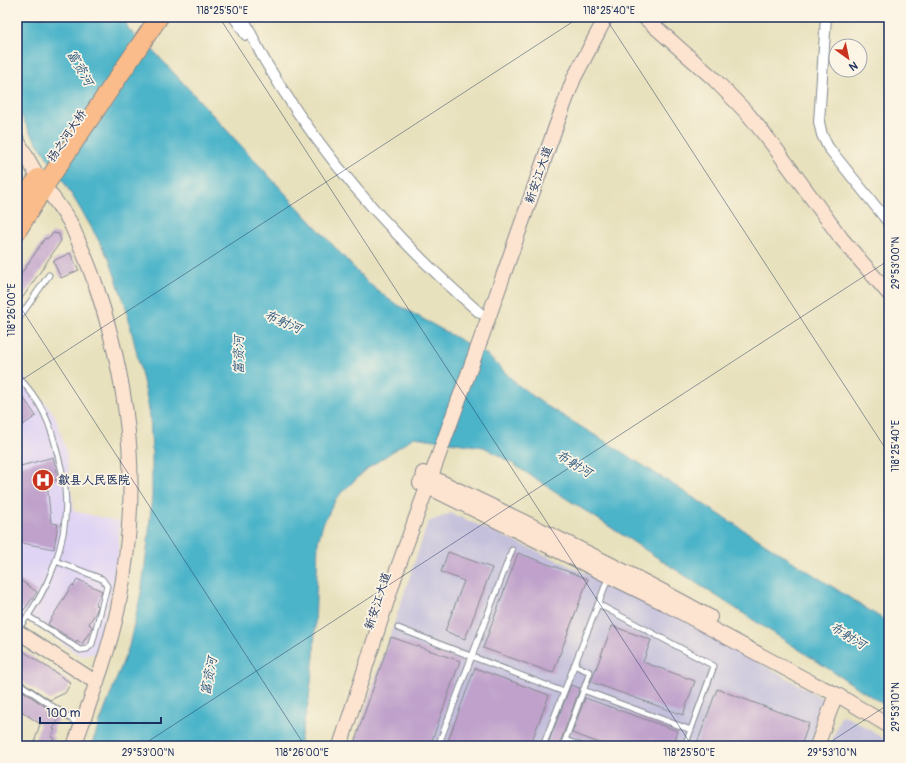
<svg xmlns="http://www.w3.org/2000/svg" width="906" height="763" font-family="Pangolin,'LXGW WenKai TC',sans-serif">
	<rect width="100%" height="100%" fill="#fcf5e5"/>
	<filter id="ink" filterUnits="userSpaceOnUse"><feTurbulence type="fractalNoise" baseFrequency=".025" numOctaves="2"/><feDisplacementMap in="SourceGraphic" scale="8" xChannelSelector="R" yChannelSelector="G"/><feConvolveMatrix kernelMatrix="1 2 1 2 8 2 1 2 1" color-interpolation-filters="sRGB"/></filter>
	<filter id="wash" filterUnits="userSpaceOnUse"><feTurbulence type="fractalNoise" baseFrequency=".012" numOctaves="4" result="noise"/><feDisplacementMap in="SourceGraphic" scale="16" xChannelSelector="R" yChannelSelector="G"/><feGaussianBlur stdDeviation="0.9" result="paint"/><feColorMatrix in="noise" values="0 0 0 0 0 0 0 0 0 0 0 0 0 0 0 0 0 1.4 0 .05"/><feComposite in="paint" operator="in"/></filter>
	<g filter="url(#wash)">
		<rect width="100%" height="100%" fill="#e8e1bd"/>
		<path fill="#e0d4f4" d="M 17,360 L 19,362 L 19,371 L 55,415 L 66,450 L 74,511 L 120,522 L 118,556 L 111,595 L 96,653 L 81,656 L 17,613 Z"/>
		<path fill="#c4c0db" d="M 451,513 L 660,606 L 829,702 L 813,746 L 353,746 L 428,522 Z
			M 841,715 L 849,717 L 889,742 L 889,746 L 830,746 Z"/>
		<path fill="#4bb4c9" stroke="#337294" d="M 17,17 L 124,17 L 128,28 L 145,47 L 149,46 L 367,282 L 391,301 L 487,355 L 518,385 L 545,405 L 611,445 L 889,623 L 889,708 L 510,462 L 484,447 L 414,437 L 368,468 L 342,492 L 336,499 L 323,524 L 318,542 L 314,656 L 309,699 L 299,746 L 91,746 L 129,646 L 141,593 L 148,543 L 152,495 L 152,453 L 150,417 L 147,398 L 126,307 L 109,259 L 90,225 L 61,177 L 31,134 L 17,108 Z"/>
		<g id="blocks">
			<path fill="#bfa1cb" d="M 53,233 L 59,234 L 61,241 L 17,306 L 17,280 L 45,238 L 47,239 Z
				M 70,253 L 79,270 L 61,278 L 53,261 Z
				M 21,394 L 36,416 L 17,429 L 17,397 Z
				M 53,457 L 59,479 L 47,482 L 51,523 L 58,524 L 54,549 L 17,542 L 17,467 Z
				M 448,552 L 492,568 L 465,639 L 445,631 L 464,581 L 441,572 Z
				M 518,553 L 588,579 L 553,673 L 483,648 Z
				M 17,578 L 37,592 L 24,610 L 17,605 Z
				M 77,579 L 102,591 L 95,605 L 98,606 L 96,612 L 89,624 L 92,626 L 92,628 L 82,644 L 77,640 L 76,642 L 48,624 L 72,585 L 74,586 Z
				M 612,626 L 651,640 L 643,662 L 695,681 L 683,715 L 591,682 Z
				M 391,637 L 460,661 L 430,746 L 353,746 Z
				M 17,647 L 71,683 L 65,693 L 50,700 L 17,678 Z
				M 475,668 L 549,695 L 530,746 L 446,746 Z
				M 571,685 L 580,688 L 559,746 L 547,746 Z
				M 17,687 L 60,717 L 53,729 L 55,730 L 51,737 L 54,738 L 51,746 L 33,746 L 40,724 L 17,708 Z
				M 717,689 L 809,723 L 801,746 L 696,746 Z
				M 585,698 L 678,731 L 673,746 L 608,746 L 572,733 Z"/>
		</g>
	</g>
	<g filter="url(#ink)">
		<use href="#blocks" fill-opacity="0" stroke="#82888e" stroke-width="1"/>
		<g fill="none" stroke-linecap="round" stroke-linejoin="round">
			<g stroke="#82888e" stroke-width="7">
				<path id="lane" d="M 17,321 L 49,275
					M 17,376 C 41,400 51,424 58,456 C 61,467 64,478 65,489 C 70,540 49,590 18,629
					M 598,604 L 714,666 L 685,746
					M 28,616 L 80,650 L 87,649 L 92,644 L 107,586 L 102,579 L 56,561
					M 398,628 L 564,692
					M 17,682 L 80,725
					M 583,690 L 691,730
					M 565,740 L 582,746
					M 438,746 L 512,550
					M 543,746 L 609,576
					M 563,746 L 590,672 L 574,665"/>
			</g>
			<g stroke="#82888e" stroke-width="12">
				<path id="street" d="M 234,17 L 246,35
					M 243,17 C 250,31 257,47 265,61 C 321,157 396,240 480,313
					M 826,17 L 819,122 L 822,135 L 828,147 L 889,223"/>
			</g>
			<g stroke="#82888e" stroke-width="16">
				<path id="secondary" d="M 644,17 L 714,79 L 748,114 L 773,145 L 841,238 L 889,294
					M 17,140 L 38,177
					M 45,187 C 53,198 61,208 68,219 C 72,225 74,232 77,238 C 85,256 92,273 98,292 C 133,400 140,496 118,608 C 108,655 90,701 74,746
					M 423,473 C 519,520 617,565 710,617
					M 420,483 L 664,603 L 814,684 L 836,694 L 889,726
					M 17,631 L 97,683
					M 340,746 L 397,570 L 483,333 L 556,126 L 574,78 L 606,17
					M 817,746 L 836,694"/>
			</g>
			<g stroke="#82888e" stroke-width="20">
				<path id="highway" d="M 17,207 L 38,178
					M 17,231 L 51,176 L 159,17"/>
			</g>
			<use href="#lane" stroke="#fff" stroke-width="5"/>
			<use href="#street" stroke="#fff" stroke-width="10"/>
			<use href="#secondary" stroke="#fde4d0" stroke-width="14"/>
			<use href="#highway" stroke="#f9bc8a" stroke-width="18"/>
		</g>
	</g>
	<path fill="none" stroke="#1b2f5e" stroke-width="1" stroke-opacity="0.45" d="M 219,17 L 692,746M 605,17 L 889,454M 17,302 L 305,746M 17,383 L 580,17M 141,746 L 889,260M 824,746 L 889,704"/>
	<defs>
		<g id="hospital-disc" transform="scale(1.15)"><circle r="9.5" fill="#c8321e" stroke="#fcf5e5"/><path d="M-5-5h3v3.5h4V-5h3V5h-3V1.5h-4V5h-3Z" fill="#fff"/></g>
	</defs>
	<g fill-rule="evenodd">
		<use href="#hospital-disc" x="43" y="480"/>
	</g>
	<g text-anchor="middle" dominant-baseline="central" stroke-width="3.5" stroke-linejoin="round" paint-order="stroke">
		<g font-size="12" fill="#1b2f5e" stroke="#fcf5e5">
			<text transform="translate(67 136) rotate(-56)">扬之河大桥</text>
			<text transform="translate(539 175) rotate(-71)">新安江大道</text>
			<text transform="translate(378 601) rotate(-72)">新安江大道</text>
		</g>
		<g font-size="12" font-weight="bold" fill="#1b2f5e" stroke="#fcf5e5" text-anchor="start">
			<text x="58" y="480">歙县人民医院</text>
		</g>
		<g font-size="13" font-style="italic" fill="#29577e" stroke="#fcf5e5">
			<text transform="translate(80 68) rotate(60)">富资河</text>
			<text transform="translate(283 322) rotate(23)">布射河</text>
			<text transform="translate(239 355) rotate(-90)">富资河</text>
			<text transform="translate(574 464) rotate(32)">布射河</text>
			<text transform="translate(848 636) rotate(32)">布射河</text>
			<text transform="translate(209 676) rotate(-79)">富资河</text>
		</g>
	</g>
	<rect width="906" height="763" fill="none" stroke="#fcf5e5" stroke-width="44"/>
	<g transform="translate(848 58) rotate(147)"><circle r="19" fill="#fcf5e5" stroke="#a2a6af"/>
	<path d="M0-3L7 15L0 10L-7 15Z" fill="#c8321e"/>
	<text y="-6" font-size="11" font-weight="bold" text-anchor="middle" fill="#1b2f5e">N</text>
	</g>
	<path d="M40 717v6h121v-6" fill="none" stroke="#1b2f5e" stroke-width="2"/>
	<text x="46" y="717" font-size="12" fill="#1b2f5e" stroke="#fcf5e5" stroke-width="3" paint-order="stroke">100 m</text>
	<rect x="22" y="22" width="862" height="719" fill="none" stroke="#1b2f5e" stroke-width="1.5"/>
	<g font-size="10" text-anchor="middle" fill="#1b2f5e">
		<text x="222" y="14">118°25'50"E</text>
		<text x="609" y="14">118°25'40"E</text>
		<text transform="translate(895 263) rotate(-90)" y="4">29°53'00"N</text>
		<text transform="translate(11 310) rotate(-90)" y="4">118°26'00"E</text>
		<text transform="translate(895 446) rotate(-90)" y="4">118°25'40"E</text>
		<text transform="translate(895 707) rotate(-90)" y="4">29°53'10"N</text>
		<text x="148" y="756">29°53'00"N</text>
		<text x="302" y="756">118°26'00"E</text>
		<text x="689" y="756">118°25'50"E</text>
		<text x="832" y="756">29°53'10"N</text>
	</g>
</svg>
